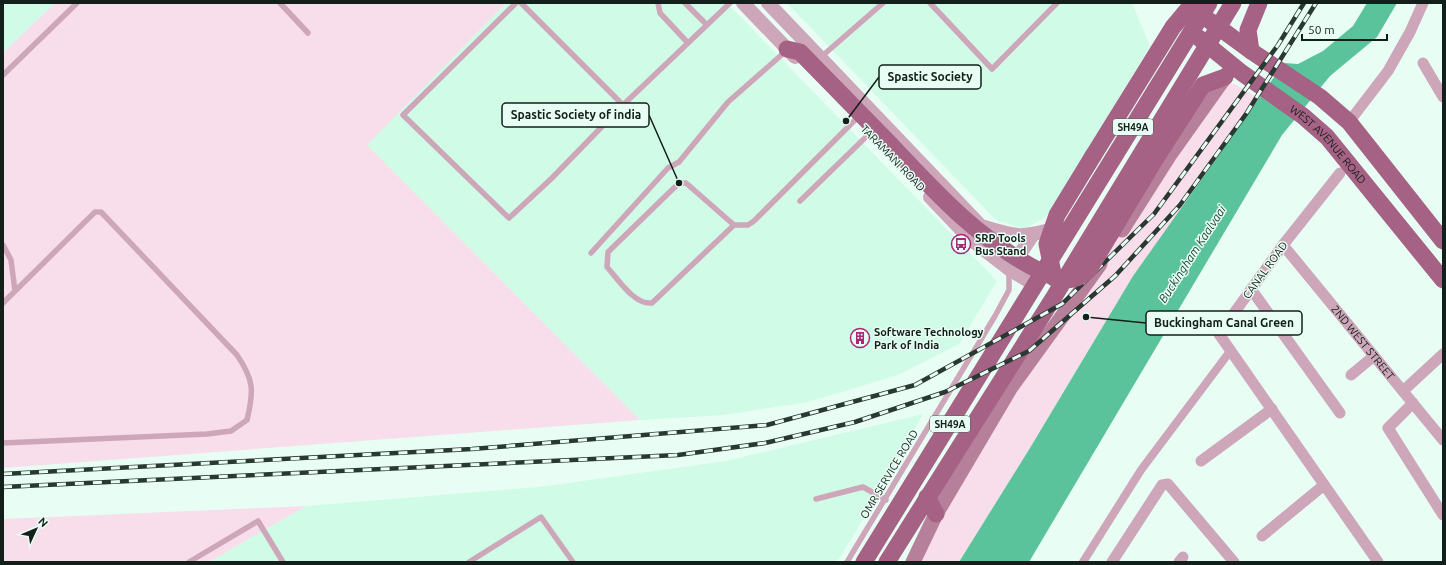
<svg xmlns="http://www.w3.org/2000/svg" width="1446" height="565" font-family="Ubuntu,sans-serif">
	<rect width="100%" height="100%" fill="#e8fdf3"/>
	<path fill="#cffbe7" d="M 3,3 L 55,3 L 3,53 Z
		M 506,3 L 727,3 L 997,281 L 959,344 L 898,375 L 808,402 L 723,415 L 640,420 L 367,145 Z
		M 787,3 L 1132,3 L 1150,46 L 1047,216 L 1025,229 L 996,220 Z
		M 923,414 L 878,495 L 837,562 L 209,562 L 306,506 L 540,487 L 726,461 Z"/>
	<path fill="#f8ddea" d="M 55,3 L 506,3 L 367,145 L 640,420 L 3,468 L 3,271 L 5,269 L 3,264 L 3,53 Z
		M 1226,84 L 1235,84 L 1260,99 L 1133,276 L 1030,448 L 959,562 L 919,562 L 953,494 L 1034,362 L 1142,195 Z
		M 306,506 L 209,562 L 3,562 L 3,519 Z"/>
	<path fill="#5bc39b" d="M 1367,3 L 1397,3 L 1377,37 L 1330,76 L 1282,135 L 1029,562 L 959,562 L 1030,448 L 1133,276 L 1284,63 L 1298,64 L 1323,51 L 1353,26 Z"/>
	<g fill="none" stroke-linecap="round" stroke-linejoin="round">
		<path stroke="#cda6b9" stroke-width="5.5" d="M 280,3 L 308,33
			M 516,3 L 403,115 L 509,218 L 552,178 L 623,105
			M 521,3 L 623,105 L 730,3
			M 658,3 L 660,13 L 688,43
			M 685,3 L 707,25
			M 930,3 L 992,69 L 1057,3
			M 821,57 L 883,3
			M 3,75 L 77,3
			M 800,201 L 869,134
			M 734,225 L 652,303 C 634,305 618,279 607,267 L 608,252 L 679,183 L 686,183 L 734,225 L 748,225 L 754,221 L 855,120
			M 3,245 L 11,260 L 15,291
			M 591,253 L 668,168 L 679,162 L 728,102 L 786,51
			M 3,303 L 95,212 L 101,212 L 237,355 C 254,380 254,391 247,420 L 231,431 L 207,434 L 3,443
			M 816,499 L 863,487 L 886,500
			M 189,562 L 258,521 L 283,562
			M 469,562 L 541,517 L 573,562
			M 847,562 L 995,316 L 1009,290 L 1009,271"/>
		<path stroke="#cda6b9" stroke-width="8" d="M 1083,562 L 1141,470 L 1231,350"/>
		<g stroke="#cda6b9" stroke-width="11">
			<path d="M 1423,63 L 1443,97"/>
			<path d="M 1349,122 L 1388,71 L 1410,32 L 1423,3"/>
			<path d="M 1340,173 L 1283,245 L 1219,334 L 1378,562"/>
			<path id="s1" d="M 1283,245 L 1443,440"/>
			<path d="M 1251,289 L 1340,413"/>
			<path d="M 1351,375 L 1374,356"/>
			<path d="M 1403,391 L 1443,354"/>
			<path d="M 1413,403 L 1388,428 L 1443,515"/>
			<path d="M 1201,461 L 1272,409"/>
			<path d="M 1262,536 L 1324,485"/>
			<path d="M 1112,562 L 1162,485 L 1168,484 L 1234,562"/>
			<path d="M 1179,562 L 1183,557"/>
		</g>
		<path stroke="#cda6b9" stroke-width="14" d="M 743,3 L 795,57
			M 768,3 L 981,226 C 1016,237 1023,239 1059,227
			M 930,197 L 969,238 L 1009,269 L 1035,285
			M 1011,267 L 1032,236"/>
		<path stroke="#b67f9a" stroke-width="15" d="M 1122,230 L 1169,156 L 1228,73
			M 913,562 L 936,514 L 1011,387 L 1100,264"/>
		<g stroke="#a56284" stroke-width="17">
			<path d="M 1210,21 L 1251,51 L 1320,97 L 1349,122 L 1443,241"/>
			<path id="s2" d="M 1199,38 L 1242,73 L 1303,116 L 1327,137 L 1443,280"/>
			<path d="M 787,49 L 800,52 L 891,145"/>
			<path d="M 1251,51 L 1248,30 L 1259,3"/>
			<path d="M 1093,156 L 1173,27 L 1193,3"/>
			<path d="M 1156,158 L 1203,85 L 1225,77"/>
			<path d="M 927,497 L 936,514"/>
			<path d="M 864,562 L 1209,3"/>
			<path d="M 887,562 L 1054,297 L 1233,3"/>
		</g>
		<g stroke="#2a3832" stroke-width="4.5">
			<path id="rail" d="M 3,474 L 472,449 L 767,425 L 915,385 L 1062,304 L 1154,214 L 1278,45 L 1304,3
				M 3,487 L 678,455 L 765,443 L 855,422 L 945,392 L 1029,351 L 1115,276 L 1180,205 L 1246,114 L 1316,3"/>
		</g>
		<use href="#rail" stroke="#e8fdf3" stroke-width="3" stroke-dasharray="9" stroke-linecap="butt"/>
		<path stroke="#a56284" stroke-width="17" d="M 891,145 C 936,193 979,240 1038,270 C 1048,275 1061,282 1073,279 C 1080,278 1085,273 1090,268 L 1156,158
			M 1054,278 L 1047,244 L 1057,215 L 1093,156"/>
	</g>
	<defs>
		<g id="bus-ring" transform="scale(1)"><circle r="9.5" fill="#e8fdf3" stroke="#a92977" stroke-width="1.5"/><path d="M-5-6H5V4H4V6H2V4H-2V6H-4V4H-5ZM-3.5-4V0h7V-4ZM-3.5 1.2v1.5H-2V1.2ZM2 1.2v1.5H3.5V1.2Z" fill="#a92977"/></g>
		<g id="building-ring" transform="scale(1)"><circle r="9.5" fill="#e8fdf3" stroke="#a92977" stroke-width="1.5"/><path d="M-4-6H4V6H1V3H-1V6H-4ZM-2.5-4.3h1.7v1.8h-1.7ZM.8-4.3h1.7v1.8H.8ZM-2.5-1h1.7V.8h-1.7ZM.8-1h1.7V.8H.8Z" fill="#a92977"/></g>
	</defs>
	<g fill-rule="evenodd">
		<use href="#bus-ring" x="961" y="244"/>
		<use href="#building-ring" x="860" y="338"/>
	</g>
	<g text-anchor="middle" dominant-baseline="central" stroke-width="3" stroke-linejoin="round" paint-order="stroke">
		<g fill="#e8fdf3" stroke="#52625b" stroke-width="1">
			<rect x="1113" y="119" width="40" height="16" rx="3"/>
			<rect x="930" y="416" width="40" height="16" rx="3"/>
		</g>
		<g font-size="10" font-weight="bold" fill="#121f1a">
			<text x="1133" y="127">SH49A</text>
			<text x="950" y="424">SH49A</text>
		</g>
		<g font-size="11" fill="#121f1a" stroke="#e8fdf3">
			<text stroke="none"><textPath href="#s2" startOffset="168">WEST AVENUE ROAD</textPath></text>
			<text transform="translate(893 158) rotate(46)">TARAMANI ROAD</text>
			<text transform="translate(1265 270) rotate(-54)">CANAL ROAD</text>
			<text stroke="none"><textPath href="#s1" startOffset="126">2ND WEST STREET</textPath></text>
			<text transform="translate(889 474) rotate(-59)">OMR SERVICE ROAD</text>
		</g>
		<g font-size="11" font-weight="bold" fill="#121f1a" stroke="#e8fdf3" text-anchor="start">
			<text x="975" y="238">SRP Tools<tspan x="975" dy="13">Bus Stand</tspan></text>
			<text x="874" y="332">Software Technology<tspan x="874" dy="13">Park of India</tspan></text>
		</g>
		<g font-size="12" font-style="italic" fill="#113f2f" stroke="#e8fdf3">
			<text transform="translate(1192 254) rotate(-57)">Buckingham Kaalvaai</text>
		</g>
	</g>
	<path fill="none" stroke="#121f1a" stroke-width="1.5" d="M846 121L879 77M679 183L649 115M1086 317L1146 323"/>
	<g fill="#121f1a" stroke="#e8fdf3" stroke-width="1.5">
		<circle cx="846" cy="121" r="4"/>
		<circle cx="679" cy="183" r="4"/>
		<circle cx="1086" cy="317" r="4"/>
	</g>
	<g fill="#e8fdf3" stroke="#121f1a" stroke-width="1.5">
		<rect x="879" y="65" width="102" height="24" rx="4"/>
		<rect x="502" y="103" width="147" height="24" rx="4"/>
		<rect x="1146" y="311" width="156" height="24" rx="4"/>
	</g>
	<g font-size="12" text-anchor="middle" font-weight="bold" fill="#121f1a">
		<text x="930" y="81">Spastic Society</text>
		<text x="576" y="119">Spastic Society of india</text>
		<text x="1224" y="327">Buckingham Canal Green</text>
	</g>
	<rect width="1446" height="565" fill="none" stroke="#121f1a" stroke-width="8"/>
	<g transform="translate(36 529) rotate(46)" stroke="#e8fdf3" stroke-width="3" paint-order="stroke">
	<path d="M0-3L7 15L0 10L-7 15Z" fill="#121f1a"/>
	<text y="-6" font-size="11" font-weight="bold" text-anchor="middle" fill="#121f1a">N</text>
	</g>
	<path d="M1302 34v6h85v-6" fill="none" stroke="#121f1a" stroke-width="2"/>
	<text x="1308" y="34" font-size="12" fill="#121f1a" stroke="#e8fdf3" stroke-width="3" paint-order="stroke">50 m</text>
</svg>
